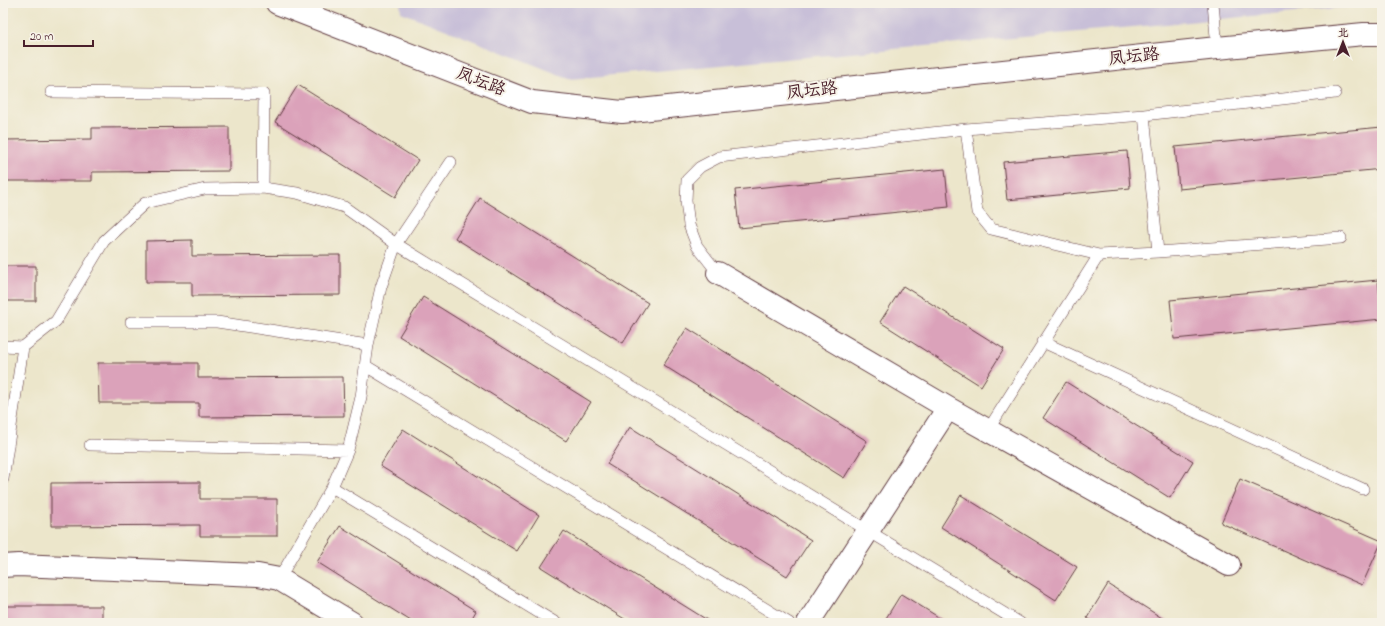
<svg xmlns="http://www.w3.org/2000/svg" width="1385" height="626" font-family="'Indie Flower','LXGW WenKai TC',sans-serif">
	<rect width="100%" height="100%" fill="#f7f3e8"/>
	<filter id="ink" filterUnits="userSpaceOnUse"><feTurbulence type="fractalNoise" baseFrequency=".025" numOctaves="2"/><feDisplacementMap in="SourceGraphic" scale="8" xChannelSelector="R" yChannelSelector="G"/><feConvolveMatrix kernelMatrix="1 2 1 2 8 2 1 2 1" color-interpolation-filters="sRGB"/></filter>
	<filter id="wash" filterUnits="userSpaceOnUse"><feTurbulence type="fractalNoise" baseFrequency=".012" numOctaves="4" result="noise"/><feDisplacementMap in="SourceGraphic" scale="16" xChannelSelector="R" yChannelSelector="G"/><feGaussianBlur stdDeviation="0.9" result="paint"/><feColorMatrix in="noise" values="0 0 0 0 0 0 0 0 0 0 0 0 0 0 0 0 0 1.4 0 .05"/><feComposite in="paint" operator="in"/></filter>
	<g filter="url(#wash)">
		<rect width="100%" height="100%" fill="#ece6cb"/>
		<path fill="#c8bfd8" d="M 400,3 L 1382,3 L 1382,4 L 570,79 L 401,12 Z"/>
		<g id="blocks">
			<path fill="#dba2ba" d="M 298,85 L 418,160 L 395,197 L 275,122 Z
				M 229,127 L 229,171 L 92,172 L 92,181 L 3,181 L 3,140 L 92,139 L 92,128 Z
				M 1382,127 L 1382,169 L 1179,189 L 1175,147 Z
				M 1127,151 L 1130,188 L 1007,200 L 1003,162 Z
				M 945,169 L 949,207 L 739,228 L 735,190 Z
				M 480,198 L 648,303 L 623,343 L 455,238 Z
				M 192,240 L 192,256 L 340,255 L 340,295 L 192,296 L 192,282 L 146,282 L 146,241 Z
				M 3,266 L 36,266 L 36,301 L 3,301 Z
				M 1378,280 L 1382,319 L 1174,339 L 1170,300 Z
				M 903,286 L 1004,349 L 981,386 L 880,322 Z
				M 423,297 L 591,402 L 566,441 L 399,336 Z
				M 687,328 L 867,441 L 844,478 L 663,365 Z
				M 98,363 L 198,363 L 198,378 L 343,377 L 344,416 L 199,417 L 199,403 L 99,403 Z
				M 1066,382 L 1193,461 L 1170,498 L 1043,418 Z
				M 630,427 L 811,540 L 787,576 L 607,464 Z
				M 403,429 L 539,515 L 517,551 L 380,466 Z
				M 1240,479 L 1382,541 L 1362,585 L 1221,523 Z
				M 200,482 L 200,499 L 277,499 L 277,536 L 200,536 L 200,525 L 51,526 L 51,483 Z
				M 961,495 L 1077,567 L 1056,600 L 941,527 Z
				M 340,526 L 476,611 L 469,623 L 414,623 L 317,562 Z
				M 564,531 L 712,623 L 631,623 L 541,567 Z
				M 1108,584 L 1170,623 L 1096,623 L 1087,618 Z
				M 901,594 L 948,623 L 883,623 Z
				M 3,606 L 102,606 L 102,623 L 3,623 Z"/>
		</g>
	</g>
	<g filter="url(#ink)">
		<use href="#blocks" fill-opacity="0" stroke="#623d43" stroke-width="1"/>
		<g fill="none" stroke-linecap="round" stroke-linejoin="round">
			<g stroke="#623d43" stroke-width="12">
				<path id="service" d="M 1213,3 L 1217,48
					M 51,92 L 264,94 L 263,188
					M 1144,115 L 1158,252
					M 966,129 L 977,212 L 991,229 L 1099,255 L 1158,252 L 1341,238
					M 718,273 L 697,246 L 689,225 L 686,201 L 687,180 L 700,167 L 719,157 L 966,129 L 1144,115 L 1335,93
					M 131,322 L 217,322 L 368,345
					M 1043,342 L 1363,489
					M 3,346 L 23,347
					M 366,366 L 789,623
					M 988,430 L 1099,255
					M 90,445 L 348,450
					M 3,479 L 23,347 L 56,321 L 104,241 L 145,203 L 205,189 L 263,188 L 297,193 L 344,207 L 396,244 L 1020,623
					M 332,487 L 556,623
					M 279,579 L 332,487 L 348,450 L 361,397 L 368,345 L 381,287 L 396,244 L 451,162"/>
			</g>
			<g stroke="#623d43" stroke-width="24">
				<path id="minor" d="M 277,3 L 532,102 L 622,112 L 1217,48 L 1364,34 L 1382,34
					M 718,273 L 948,408 L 1229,565
					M 3,566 L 18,565 L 258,575 L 279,579 L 352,623
					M 808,623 L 948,408"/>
			</g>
			<use href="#service" stroke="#fff" stroke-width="11"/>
			<use href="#minor" stroke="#fff" stroke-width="22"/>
		</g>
	</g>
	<g text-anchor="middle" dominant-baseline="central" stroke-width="4" stroke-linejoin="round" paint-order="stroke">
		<g font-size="17" fill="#4a1f2b" stroke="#f7f3e8">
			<text transform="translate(1134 57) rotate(-6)">凤坛路</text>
			<text transform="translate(481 82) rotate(21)">凤坛路</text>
			<text transform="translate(812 91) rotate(-6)">凤坛路</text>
		</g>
	</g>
	<rect width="1385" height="626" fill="none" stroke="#f7f3e8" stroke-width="16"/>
	<g transform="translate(1343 42)" stroke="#f7f3e8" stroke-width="3" paint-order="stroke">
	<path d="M0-3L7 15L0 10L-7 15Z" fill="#4a1f2b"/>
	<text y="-6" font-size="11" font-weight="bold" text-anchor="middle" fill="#4a1f2b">北</text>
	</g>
	<path d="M24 40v6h69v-6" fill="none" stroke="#4a1f2b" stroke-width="2"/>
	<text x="30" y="40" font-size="12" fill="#4a1f2b" stroke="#f7f3e8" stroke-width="3" paint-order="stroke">20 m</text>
</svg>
